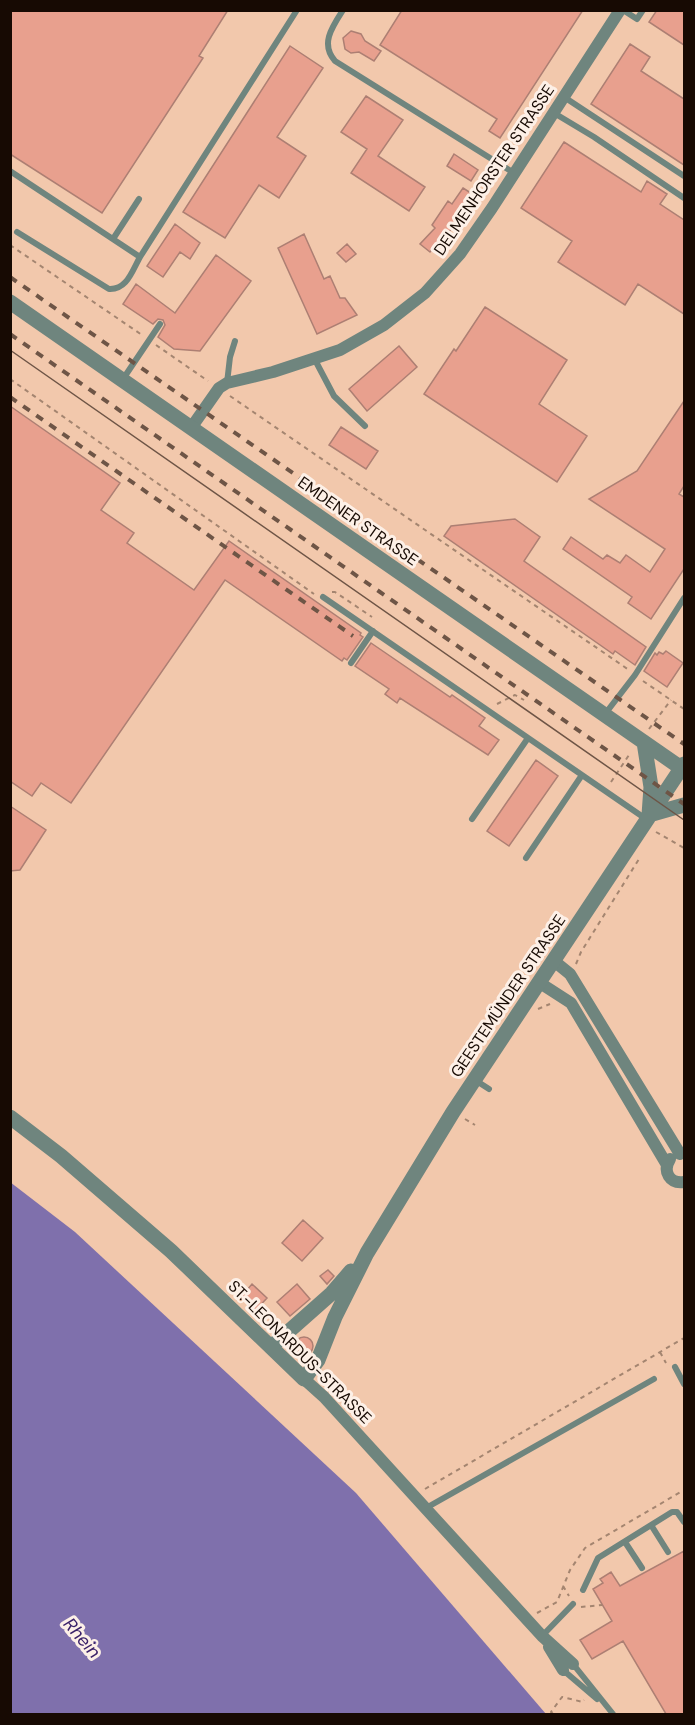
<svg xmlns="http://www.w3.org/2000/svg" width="695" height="1725" font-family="'DM Sans',sans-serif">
	<rect width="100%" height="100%" fill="#f2c8ac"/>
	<path fill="#7f70ac" d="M 10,1182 L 75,1232 L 356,1493 L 546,1714 L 11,1714 Z"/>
	<path fill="#e8a08e" stroke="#ad7f73" stroke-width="1.5" d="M 10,10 L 228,10 L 199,56 L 203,58 L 102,213 L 10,154 Z
		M 402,10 L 583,10 L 500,138 L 489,131 L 497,119 L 380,45 Z
		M 657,10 L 684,10 L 684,45 L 649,22 Z
		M 351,31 L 361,34 L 365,41 L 381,51 L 374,61 L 359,52 L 351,53 L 345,49 L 343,38 Z
		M 630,44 L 650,57 L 641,71 L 684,99 L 684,165 L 591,104 Z
		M 290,46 L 323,68 L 277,137 L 306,156 L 279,198 L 259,185 L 225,238 L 183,212 Z
		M 366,96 L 403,120 L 378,156 L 425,187 L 409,211 L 351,173 L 367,149 L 341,132 Z
		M 564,142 L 641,192 L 647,181 L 667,194 L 660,204 L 684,220 L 684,314 L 638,284 L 625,305 L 558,262 L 572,241 L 521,208 Z
		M 454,154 L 478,170 L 471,181 L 447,166 Z
		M 463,188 L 474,195 L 447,235 L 445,234 L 430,252 L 420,244 L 435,228 L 432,225 L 448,201 L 452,204 Z
		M 175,224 L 200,243 L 190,259 L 180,252 L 163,277 L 147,266 Z
		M 304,234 L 324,279 L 330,276 L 340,298 L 345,298 L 357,315 L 317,334 L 278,248 Z
		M 347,244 L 356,254 L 346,262 L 337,253 Z
		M 216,255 L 251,281 L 200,351 L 174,349 L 158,337 L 165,325 L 163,320 L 158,319 L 153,324 L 123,304 L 136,284 L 175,313 Z
		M 485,307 L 567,360 L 539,404 L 587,436 L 557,482 L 424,394 L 454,349 L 456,351 Z
		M 399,346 L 417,367 L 367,411 L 349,389 Z
		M 684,401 L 684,486 L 679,494 L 684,497 L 684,569 L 651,619 L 628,603 L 632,597 L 563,549 L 571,537 L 603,559 L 607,555 L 620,563 L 626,555 L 650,572 L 665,549 L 589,499 L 637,471 Z
		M 10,406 L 120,483 L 101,510 L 134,533 L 127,543 L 194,590 L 229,541 L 361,633 L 360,635 L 363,637 L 347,660 L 344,658 L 342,661 L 225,580 L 71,803 L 41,783 L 32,796 L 10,781 Z
		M 341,427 L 378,451 L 366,469 L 329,445 Z
		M 515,519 L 540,537 L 524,561 L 646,647 L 635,665 L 615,651 L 613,654 L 444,536 L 451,526 Z
		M 371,643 L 450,697 L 452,695 L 485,718 L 479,726 L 499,740 L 488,755 L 400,698 L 397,703 L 385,694 L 389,689 L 355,666 Z
		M 666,651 L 683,663 L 667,687 L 644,671 L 655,653 L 657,655 L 659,652 L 663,654 Z
		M 536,760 L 558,776 L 509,846 L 487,831 Z
		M 10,806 L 46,830 L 20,870 L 10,871 Z
		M 303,1220 L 323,1238 L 302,1261 L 282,1243 Z
		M 328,1270 L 334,1276 L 327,1284 L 320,1276 Z
		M 252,1284 L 267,1298 L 255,1311 L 241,1297 Z
		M 297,1284 L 310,1299 L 290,1316 L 277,1302 Z
		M295 1346a9 9 0 1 1 18 0a9 9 0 1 1-18 0Z
		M 684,1551 L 684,1714 L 666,1714 L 623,1641 L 592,1659 L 580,1640 L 612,1621 L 593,1589 L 603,1583 L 600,1579 L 611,1572 L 620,1586 Z"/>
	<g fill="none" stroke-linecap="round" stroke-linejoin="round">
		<path stroke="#a48570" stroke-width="2" stroke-dasharray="4.5 4.5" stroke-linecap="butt" d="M 10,245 L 142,335
			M 156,345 L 208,381
			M 10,379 L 314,594
			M 230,396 L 629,670
			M 332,592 L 335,592 L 372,617
			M 643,681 L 684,709
			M 497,704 L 515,695 L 524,700
			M 649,729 L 671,700
			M 611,782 L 631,752
			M 656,832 L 684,848
			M 576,964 L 581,952 L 639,859
			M 538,1009 L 550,1004
			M 465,1119 L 475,1125
			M 660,1352 L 666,1363
			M 327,1372 L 331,1386
			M 425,1489 L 684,1338
			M 563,1586 L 569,1596
			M 581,1607 L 602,1605
			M 537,1613 L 557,1602 L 570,1570 L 585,1548 L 684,1490
			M 553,1714 L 551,1712 L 562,1697 L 583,1702 L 584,1700"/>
		<path stroke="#6f857e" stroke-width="6" d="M 343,10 C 332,27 320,44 335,61 L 514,173
			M 623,10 L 637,19 L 643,10
			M 564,97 L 684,176
			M 554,113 L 594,137 L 684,198
			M 10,171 L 140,257 L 297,10
			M 17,232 L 109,289 C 127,290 132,271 140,257
			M 113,239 L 139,199
			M 314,358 L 334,396 L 365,426
			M 123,379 L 160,324
			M 227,383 L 230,357 L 235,341
			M 323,597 L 646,819
			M 351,663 L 373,631
			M 605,714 L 635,675 L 684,598
			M 472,819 L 528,738
			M 526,858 L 582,775
			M 475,1080 L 489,1089
			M 675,1367 L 684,1384
			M 426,1508 L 654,1379
			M 651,1525 L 668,1552
			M 625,1542 L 642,1568
			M 583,1590 L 598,1558 L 672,1512 L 677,1512 L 684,1522
			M 542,1636 L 573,1604
			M 573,1664 L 613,1714
			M 563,1670 L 597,1699"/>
		<path stroke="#6f857e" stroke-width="12" d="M 191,428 L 219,388 L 227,383 L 273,372 L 340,350 L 384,325 L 425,293 L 460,254 L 492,208 L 620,10
			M 554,961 L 570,974 L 680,1154
			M 540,983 L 571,1003 L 667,1165
			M 670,1159 C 662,1172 670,1184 684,1182
			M 304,1379 L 324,1397 L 542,1636 L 573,1664
			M 549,1647 L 563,1670"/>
		<path stroke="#6f857e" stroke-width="15" d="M 10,302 L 684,770
			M 644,742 L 651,787 L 649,815 L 684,805
			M 10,1117 L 61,1156 L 171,1251 L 304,1379 L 318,1360 L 335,1317 L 367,1253 L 453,1112 L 684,764
			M 271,1347 L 332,1293 L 351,1271"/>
		<path stroke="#6e5546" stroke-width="1.5" d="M 10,350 L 684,820"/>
		<path stroke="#6e5546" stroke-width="4" stroke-dasharray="8 8" stroke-linecap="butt" d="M 10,277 L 684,744
			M 10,334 L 684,804
			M 10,397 L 353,636"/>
	</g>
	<g text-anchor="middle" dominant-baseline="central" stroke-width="6" stroke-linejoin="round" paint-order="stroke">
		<g font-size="16" fill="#170a03" stroke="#fdf0e7">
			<text transform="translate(494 170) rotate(-56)">DELMENHORSTER STRASSE</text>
			<text transform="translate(358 521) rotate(35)">EMDENER STRASSE</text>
			<text transform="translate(508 996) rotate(-56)">GEESTEMÜNDER STRASSE</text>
			<text transform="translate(300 1352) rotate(45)">ST.-LEONARDUS-STRASSE</text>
		</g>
		<g font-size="18" font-style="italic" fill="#3a2169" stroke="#fdf0e7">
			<text transform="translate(82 1638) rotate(49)">Rhein</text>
		</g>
	</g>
	<rect width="695" height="1725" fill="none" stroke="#170a03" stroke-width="24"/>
</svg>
